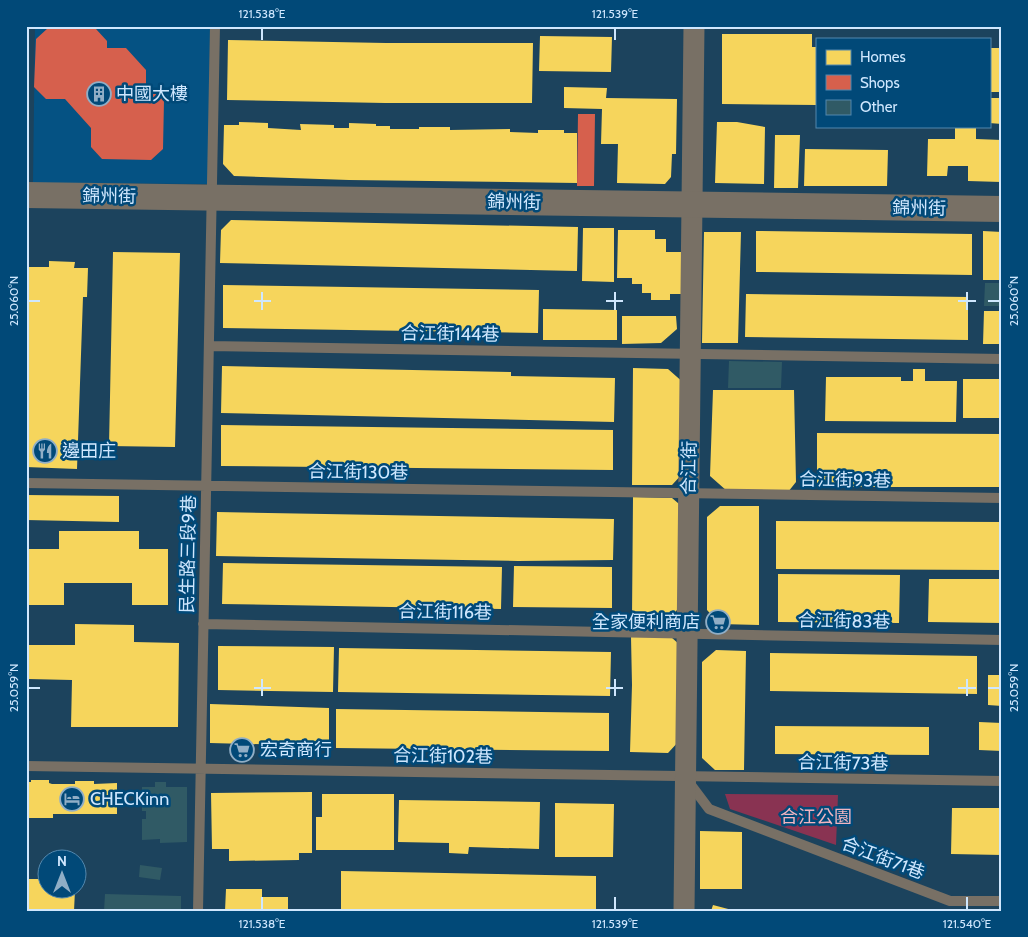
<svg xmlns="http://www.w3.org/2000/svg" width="1028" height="937" font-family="Cabin,'Noto Sans TC',sans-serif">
	<rect width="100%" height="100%" fill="#1c435d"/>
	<path fill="#055283" d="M 35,26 L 210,26 L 209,184 L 33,183 Z"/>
	<path fill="#893352" d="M 725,794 L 838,795 L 836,845 L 730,809 Z"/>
	<path fill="#f6d55c" d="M 722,34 L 812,34 L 812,47 L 817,47 L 817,105 L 722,104 Z
		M 540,36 L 612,37 L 611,72 L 539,71 Z
		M 228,40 L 386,43 L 533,43 L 532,103 L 385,103 L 227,100 Z
		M 989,48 L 1002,48 L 1002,92 L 989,92 Z
		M 564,87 L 607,88 L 606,98 L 677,99 L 676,154 L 672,154 L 671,177 L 665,184 L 617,183 L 618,144 L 601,144 L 602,109 L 564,108 Z
		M 989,98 L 1002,98 L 1002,124 L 989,123 Z
		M 239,122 L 268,123 L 268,128 L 301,130 L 300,124 L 334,125 L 334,128 L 349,128 L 349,123 L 376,124 L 376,126 L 390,126 L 390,129 L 419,129 L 419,127 L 450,127 L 450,130 L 510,129 L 510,132 L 538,133 L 538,130 L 564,130 L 564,133 L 577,133 L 577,183 L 349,180 L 234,176 L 223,164 L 224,125 L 239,125 Z
		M 717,122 L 737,122 L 765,127 L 764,184 L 715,183 Z
		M 955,126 L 976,126 L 976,139 L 1002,140 L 1001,182 L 968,181 L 968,166 L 948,166 L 947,176 L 927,176 L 928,139 L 955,139 Z
		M 775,135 L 800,135 L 798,188 L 774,188 Z
		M 805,149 L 888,150 L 887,186 L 804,186 Z
		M 231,220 L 578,227 L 577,271 L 220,263 L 221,230 Z
		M 583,228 L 614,228 L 614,282 L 582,281 Z
		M 618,230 L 655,230 L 655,239 L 666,239 L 666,252 L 687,252 L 687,294 L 670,294 L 670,300 L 651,300 L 651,293 L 642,293 L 642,284 L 632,284 L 632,278 L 617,278 Z
		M 756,231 L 972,234 L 972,275 L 756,272 Z
		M 983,231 L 1002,232 L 1002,280 L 983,280 Z
		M 704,232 L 741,232 L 738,343 L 702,343 Z
		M 113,252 L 180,253 L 175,447 L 109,446 Z
		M 49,261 L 75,262 L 74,268 L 88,268 L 87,297 L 83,297 L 77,469 L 26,467 L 27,267 L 49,267 Z
		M 223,285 L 539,290 L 538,333 L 223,328 Z
		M 746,294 L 968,297 L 968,340 L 745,337 Z
		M 543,309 L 617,310 L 617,340 L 543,340 Z
		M 984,311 L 1002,311 L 1002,344 L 983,344 Z
		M 622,316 L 676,316 L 677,329 L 661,343 L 622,344 Z
		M 222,366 L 511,372 L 511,376 L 615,378 L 614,422 L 221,413 Z
		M 633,368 L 668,369 L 685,384 L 684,472 L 672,485 L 632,485 Z
		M 913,369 L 925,369 L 925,381 L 957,381 L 956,422 L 825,421 L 826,377 L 901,377 L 901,381 L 913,381 Z
		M 963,379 L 1002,379 L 1002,418 L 963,418 Z
		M 713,390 L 794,390 L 796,482 L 788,492 L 727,491 L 710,476 Z
		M 221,425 L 613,430 L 613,470 L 221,466 Z
		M 817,433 L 1002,434 L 1002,487 L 817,487 Z
		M 26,495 L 119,496 L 119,522 L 26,520 Z
		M 633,497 L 672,498 L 685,509 L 684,603 L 671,616 L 632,616 Z
		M 720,506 L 759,506 L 759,625 L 720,624 L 707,610 L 707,517 Z
		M 217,512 L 614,519 L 613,560 L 518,561 L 216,556 Z
		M 776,521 L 1002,522 L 1002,570 L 776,569 Z
		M 59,531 L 139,531 L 139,549 L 168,549 L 168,605 L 132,605 L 132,583 L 64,583 L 64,605 L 29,605 L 29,549 L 59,549 Z
		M 223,563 L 502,567 L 501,609 L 222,604 Z
		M 514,566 L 612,567 L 612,608 L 513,607 Z
		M 778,574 L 900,575 L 899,623 L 778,622 Z
		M 929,579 L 1002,579 L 1002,623 L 928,622 Z
		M 75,624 L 134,625 L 134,642 L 179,643 L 178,727 L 71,727 L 72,680 L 28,679 L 29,645 L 75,645 Z
		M 631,637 L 671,637 L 680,645 L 680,740 L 668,753 L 630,752 L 632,685 Z
		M 218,646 L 334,647 L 333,692 L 218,690 Z
		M 339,648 L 611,652 L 610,696 L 338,692 Z
		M 716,650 L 746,651 L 744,770 L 715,770 L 702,758 L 702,662 Z
		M 770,653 L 977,656 L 977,694 L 770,691 Z
		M 988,675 L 1002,675 L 1002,706 L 988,705 Z
		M 210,704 L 329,708 L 329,746 L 210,743 Z
		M 336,709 L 609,713 L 609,751 L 336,748 Z
		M 979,722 L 1002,723 L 1002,751 L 979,750 Z
		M 775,726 L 929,727 L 929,755 L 775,754 Z
		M 31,780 L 49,780 L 49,783 L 52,784 L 75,784 L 75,781 L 94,781 L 94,784 L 117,783 L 117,814 L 53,814 L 53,818 L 26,818 L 26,782 L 31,782 Z
		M 312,792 L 312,853 L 299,853 L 299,860 L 229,861 L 229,849 L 212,849 L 211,793 Z
		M 322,794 L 394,794 L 394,850 L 316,850 L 316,817 L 322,817 Z
		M 399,800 L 540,802 L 539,849 L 469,847 L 468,854 L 449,853 L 449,843 L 398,842 Z
		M 555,803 L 614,804 L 613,857 L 555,857 Z
		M 952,808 L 1002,808 L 1002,855 L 951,854 Z
		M 700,831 L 742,832 L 742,889 L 700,889 Z
		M 341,871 L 596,876 L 596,911 L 341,911 Z
		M 26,879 L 48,879 L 48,890 L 75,890 L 74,911 L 26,911 Z
		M 226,889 L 262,889 L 262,897 L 288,897 L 288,911 L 225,911 Z
		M 713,905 L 732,910 L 732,911 L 711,911 Z"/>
	<path fill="#d6604d" d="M 48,28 L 96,29 L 107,41 L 107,48 L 126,48 L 146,70 L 146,88 L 152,89 L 164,100 L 163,149 L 151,160 L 102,159 L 91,147 L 91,128 L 65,99 L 46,99 L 34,87 L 36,39 Z
		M 578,114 L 595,114 L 594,186 L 577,186 Z"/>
	<path fill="#305a65" d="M 985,283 L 1002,283 L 1002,306 L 984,306 Z
		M 729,361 L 782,362 L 781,388 L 728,388 Z
		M 155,782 L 166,782 L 166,787 L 187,787 L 187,842 L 160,843 L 160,839 L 142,840 L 142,819 L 146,819 L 146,811 L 142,811 L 142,787 L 155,787 Z
		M 140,865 L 162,868 L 160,880 L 139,877 Z
		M 105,894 L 181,896 L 181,911 L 104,911 Z"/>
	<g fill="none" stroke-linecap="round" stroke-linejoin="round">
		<path stroke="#787065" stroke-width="10" d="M 209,346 L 1002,359
			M 26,483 L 1002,498
			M 203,624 L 1002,640
			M 26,766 L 1002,781
			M 688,781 L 709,809 L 950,901 L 1002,901
			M 198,911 L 215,26"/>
		<path stroke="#787065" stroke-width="21" d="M 684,911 L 694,26"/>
		<path stroke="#787065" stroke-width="26" d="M 26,195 L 1002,209"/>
	</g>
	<path fill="none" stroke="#cfe7fe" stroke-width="2" d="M 262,28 L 262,40M 615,28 L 615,40M 262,292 L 262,310M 615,292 L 615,310M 967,292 L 967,310M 28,301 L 40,301M 254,301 L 271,301M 606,301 L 623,301M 958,301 L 976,301M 988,301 L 1000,301M 262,679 L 262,696M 615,679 L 615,696M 967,679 L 967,696M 28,688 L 40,688M 254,688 L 271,688M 606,688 L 623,688M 958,688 L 976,688M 988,688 L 1000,688M 262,897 L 262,910M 615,897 L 615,910M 967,897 L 967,910"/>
	<defs>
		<g id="building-ring" transform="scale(1.25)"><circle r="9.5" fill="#014978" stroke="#90aec6" stroke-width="1.5"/><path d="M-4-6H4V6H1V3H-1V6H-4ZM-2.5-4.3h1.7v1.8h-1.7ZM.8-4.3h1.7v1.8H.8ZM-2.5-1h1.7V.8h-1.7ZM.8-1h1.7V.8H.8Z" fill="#90aec6"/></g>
		<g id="restaurant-ring" transform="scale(1.25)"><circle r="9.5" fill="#014978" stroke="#90aec6" stroke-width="1.5"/><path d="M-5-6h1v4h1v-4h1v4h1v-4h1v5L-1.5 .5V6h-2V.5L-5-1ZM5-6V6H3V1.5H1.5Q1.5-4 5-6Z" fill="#90aec6"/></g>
		<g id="supermarket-ring" transform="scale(1.25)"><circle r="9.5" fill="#014978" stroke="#90aec6" stroke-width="1.5"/><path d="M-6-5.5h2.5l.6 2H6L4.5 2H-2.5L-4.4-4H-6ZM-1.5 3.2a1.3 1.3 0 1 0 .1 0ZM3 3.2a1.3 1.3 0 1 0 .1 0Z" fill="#90aec6"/></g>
		<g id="hotel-ring" transform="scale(1.25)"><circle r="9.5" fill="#014978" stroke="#90aec6" stroke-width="1.5"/><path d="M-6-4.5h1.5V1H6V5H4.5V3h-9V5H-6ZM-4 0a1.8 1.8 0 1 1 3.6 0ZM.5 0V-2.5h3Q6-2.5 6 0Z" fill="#90aec6"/></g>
	</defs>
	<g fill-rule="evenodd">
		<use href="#building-ring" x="99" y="94"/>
		<use href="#restaurant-ring" x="45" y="451"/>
		<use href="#supermarket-ring" x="718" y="622"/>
		<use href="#supermarket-ring" x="242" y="750"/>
		<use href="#hotel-ring" x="72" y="799"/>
	</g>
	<g text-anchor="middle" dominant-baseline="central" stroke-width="5" stroke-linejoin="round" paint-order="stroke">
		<g font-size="18" fill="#cfe7fe" stroke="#014978" text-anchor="start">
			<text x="116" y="94">中國大樓</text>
			<text x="62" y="451">邊田庄</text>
			<text x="700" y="622" text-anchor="end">全家便利商店</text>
			<text x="260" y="750">宏奇商行</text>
			<text x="90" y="799">CHECKinn</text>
		</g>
		<g font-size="18" fill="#cfe7fe" stroke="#014978">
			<text transform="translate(109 196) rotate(1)">錦州街</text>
			<text transform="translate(514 202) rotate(1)">錦州街</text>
			<text transform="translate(919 208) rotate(1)">錦州街</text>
			<text transform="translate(450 334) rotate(1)">合江街144巷</text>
			<text transform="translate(689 468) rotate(-89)">合江街</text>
			<text transform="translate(358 472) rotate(1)">合江街130巷</text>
			<text transform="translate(845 480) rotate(1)">合江街93巷</text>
			<text transform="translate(188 554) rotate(-89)">民生路三段9巷</text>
			<text transform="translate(445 612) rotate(1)">合江街116巷</text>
			<text transform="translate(844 621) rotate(1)">合江街83巷</text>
			<text transform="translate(443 756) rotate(1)">合江街102巷</text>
			<text transform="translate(843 763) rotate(1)">合江街73巷</text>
			<text transform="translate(883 858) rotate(21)">合江街71巷</text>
		</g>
		<g font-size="18" fill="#f0b5c0" stroke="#014978">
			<text x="816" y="817">合江公園</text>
		</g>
	</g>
	<rect width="1028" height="937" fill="none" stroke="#014978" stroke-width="55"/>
	<rect x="816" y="38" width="175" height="90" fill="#014978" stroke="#5388ae"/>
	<rect x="826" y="50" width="25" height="15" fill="#f6d55c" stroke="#5388ae"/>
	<text x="860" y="62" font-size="15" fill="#cfe7fe">Homes</text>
	<rect x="826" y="75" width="25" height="15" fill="#d6604d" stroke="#5388ae"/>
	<text x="860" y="88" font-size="15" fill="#cfe7fe">Shops</text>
	<rect x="826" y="100" width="25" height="15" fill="#305a65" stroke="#5388ae"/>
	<text x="860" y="112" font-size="15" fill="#cfe7fe">Other</text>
	<g transform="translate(62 874)"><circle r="24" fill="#014978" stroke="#5388ae"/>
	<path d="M0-4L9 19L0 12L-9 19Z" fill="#90aec6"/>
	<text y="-8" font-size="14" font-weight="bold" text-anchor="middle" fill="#cfe7fe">N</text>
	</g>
	<rect x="28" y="28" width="972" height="882" fill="none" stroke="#cfe7fe" stroke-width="2"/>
	<g font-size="12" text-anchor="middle" fill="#cfe7fe">
		<text x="262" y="18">121.538°E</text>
		<text x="615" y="18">121.539°E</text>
		<text transform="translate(14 301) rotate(-90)" y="4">25.060°N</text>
		<text transform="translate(1014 301) rotate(-90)" y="4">25.060°N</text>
		<text transform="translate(14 688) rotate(-90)" y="4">25.059°N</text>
		<text transform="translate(1014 688) rotate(-90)" y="4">25.059°N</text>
		<text x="262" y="928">121.538°E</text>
		<text x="615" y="928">121.539°E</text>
		<text x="967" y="928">121.540°E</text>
	</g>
</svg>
